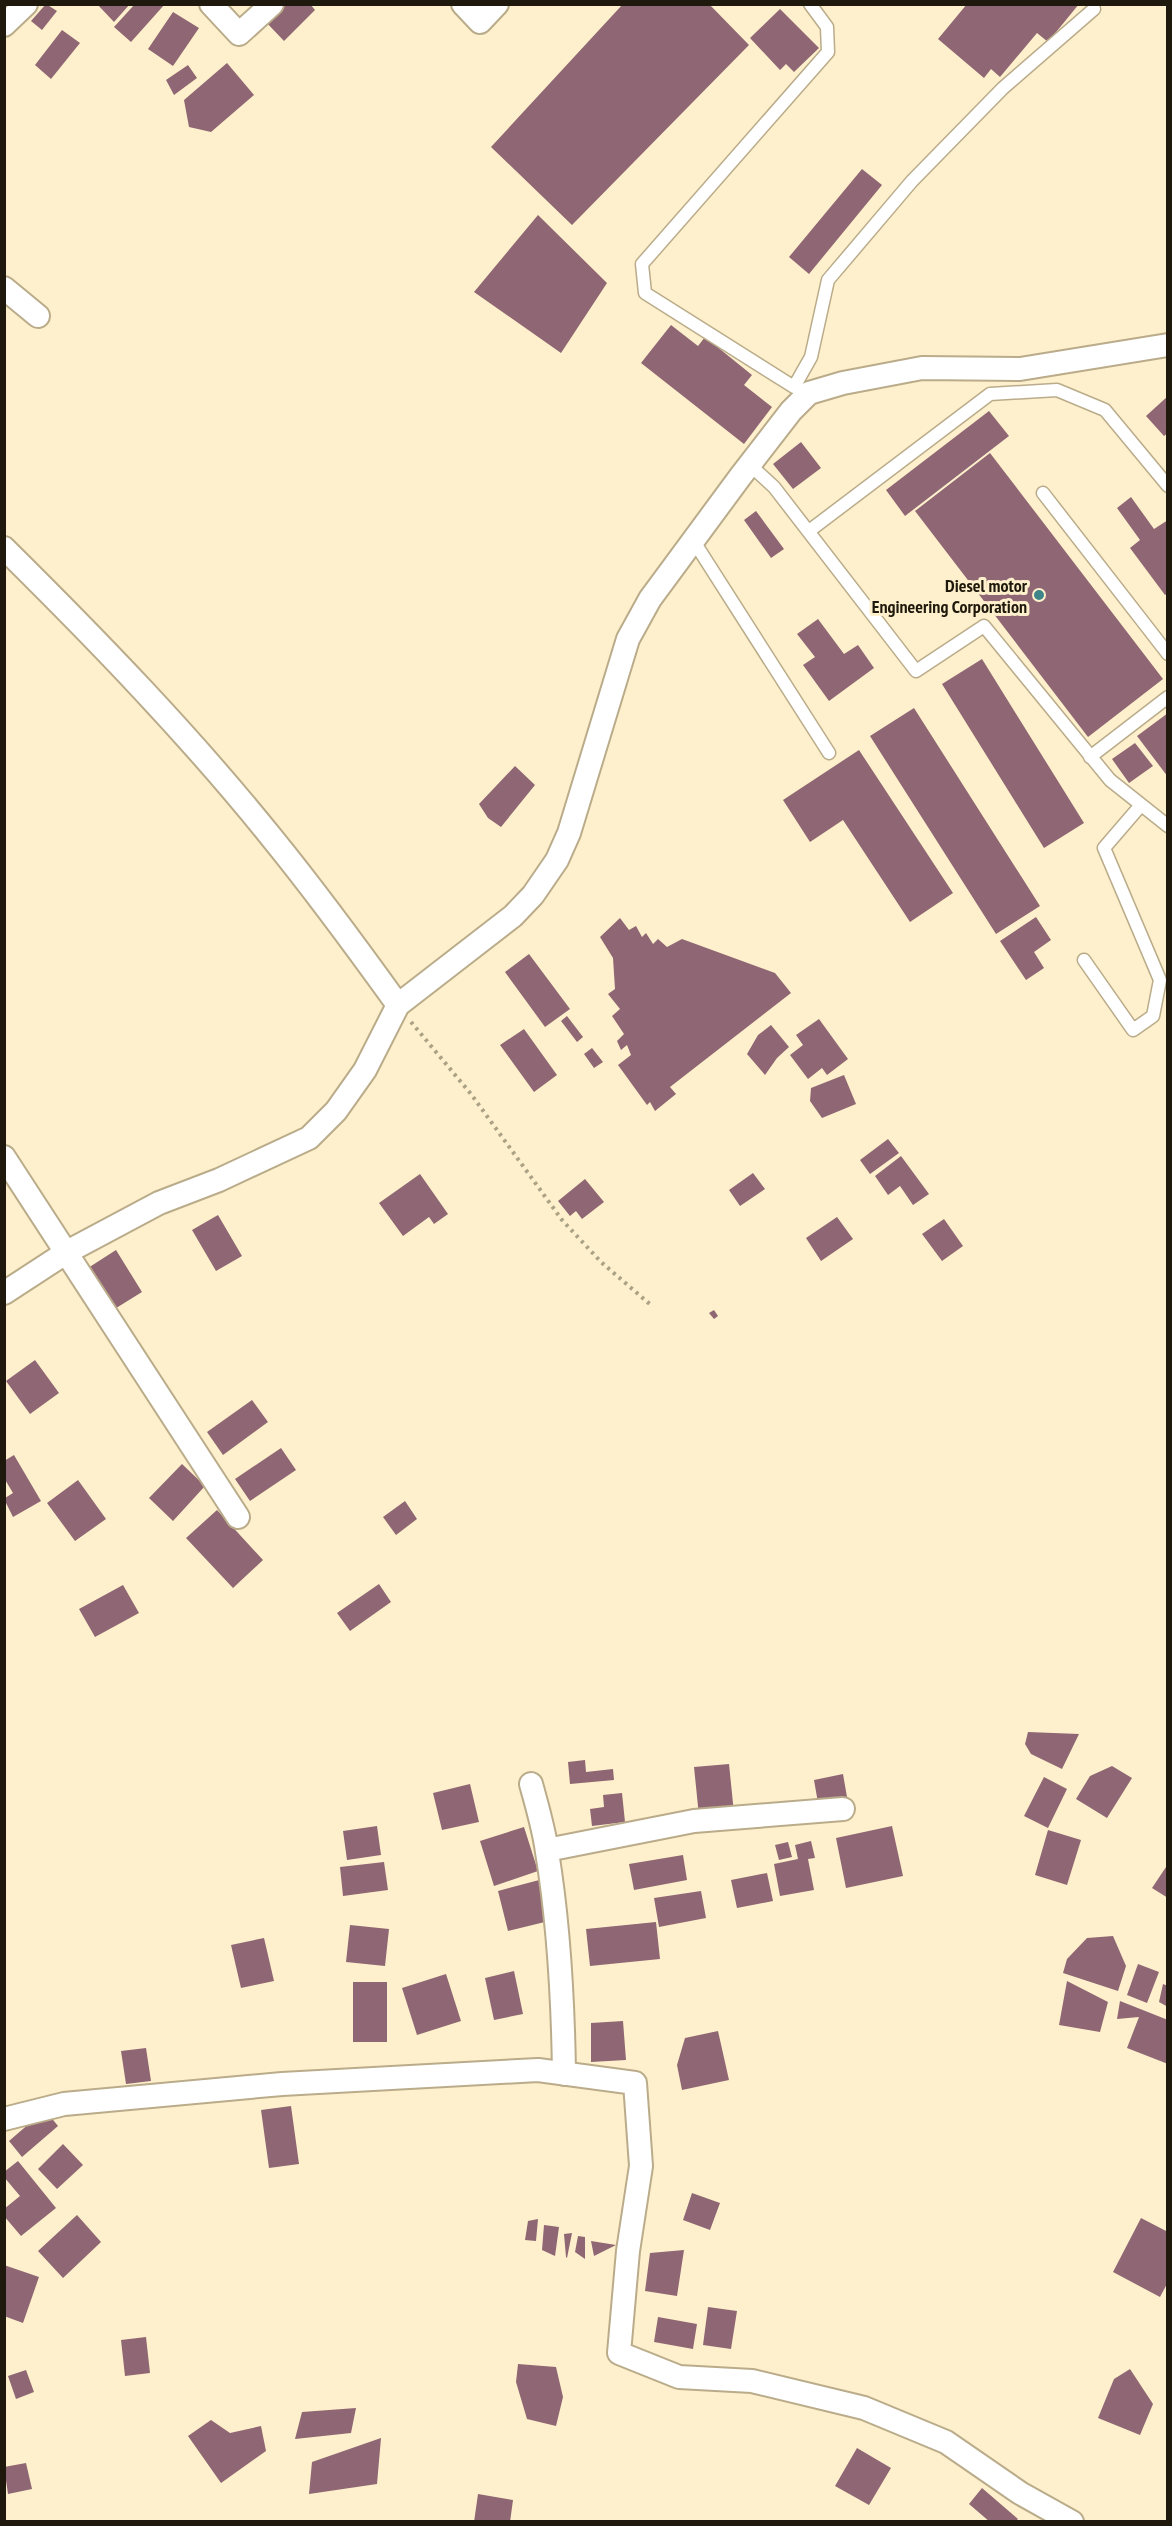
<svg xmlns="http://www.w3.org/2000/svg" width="1172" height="2526" font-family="'PT Sans Narrow',sans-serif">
	<rect width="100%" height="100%" fill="#fef0cc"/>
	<path fill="#8f6673" d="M 46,4 L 57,11 L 42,30 L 31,21 Z
		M 97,4 L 130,4 L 114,22 Z
		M 135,4 L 165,4 L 131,42 L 114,27 Z
		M 281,4 L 310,4 L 315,10 L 284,41 L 266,22 Z
		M 623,4 L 709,4 L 749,45 L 572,225 L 491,147 Z
		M 967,4 L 1079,4 L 1048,42 L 1037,33 L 1000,77 L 991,69 L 984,78 L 938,39 Z
		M 780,9 L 819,48 L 794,72 L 786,64 L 780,70 L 750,38 Z
		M 173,12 L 199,28 L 173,66 L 148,49 Z
		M 62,30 L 80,43 L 51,79 L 35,65 Z
		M 227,63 L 254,95 L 211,132 L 189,127 L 184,100 Z
		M 188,65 L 197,78 L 174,95 L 166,80 Z
		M 862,169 L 882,185 L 809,274 L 789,257 Z
		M 538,215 L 607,283 L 561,353 L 474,292 Z
		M 671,325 L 698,346 L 705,337 L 752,375 L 744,385 L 772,407 L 744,444 L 641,363 Z
		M 1168,396 L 1168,433 L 1164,436 L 1146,416 Z
		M 989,411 L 1009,436 L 905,516 L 886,490 Z
		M 801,442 L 821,468 L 793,489 L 773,464 Z
		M 990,453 L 1163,679 L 1088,737 L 915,511 Z
		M 1131,497 L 1154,529 L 1168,520 L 1168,593 L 1165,595 L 1130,548 L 1140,540 L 1117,508 Z
		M 756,511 L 784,549 L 771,558 L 744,520 Z
		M 818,619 L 844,654 L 858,645 L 874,668 L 829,701 L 803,665 L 815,657 L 797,634 Z
		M 982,659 L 1084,823 L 1044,848 L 942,684 Z
		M 914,708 L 1040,906 L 996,934 L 870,736 Z
		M 1168,713 L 1168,777 L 1137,736 Z
		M 1135,743 L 1153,766 L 1129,783 L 1112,759 Z
		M 859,750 L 953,893 L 910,922 L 843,820 L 810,842 L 783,800 Z
		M 515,766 L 535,785 L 501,827 L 488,818 L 479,804 Z
		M 1036,917 L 1051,940 L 1034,952 L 1044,968 L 1026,980 L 1000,941 Z
		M 620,918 L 629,930 L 636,926 L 642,937 L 646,933 L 653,944 L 658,939 L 667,947 L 682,939 L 775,973 L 791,993 L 670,1087 L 676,1094 L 655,1111 L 650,1102 L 647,1105 L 618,1065 L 631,1055 L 627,1045 L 621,1050 L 617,1041 L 624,1034 L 612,1016 L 620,1009 L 608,994 L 615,989 L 613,958 L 600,937 Z
		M 529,954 L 570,1009 L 545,1027 L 505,972 Z
		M 567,1016 L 583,1037 L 577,1042 L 561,1021 Z
		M 819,1019 L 848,1059 L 827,1075 L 822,1068 L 808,1079 L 790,1055 L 803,1045 L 796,1035 Z
		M 771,1025 L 789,1047 L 777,1058 L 765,1075 L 747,1054 L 758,1035 Z
		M 524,1029 L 557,1075 L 534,1092 L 500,1045 Z
		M 592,1048 L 603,1062 L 594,1068 L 584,1054 Z
		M 844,1075 L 856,1104 L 822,1118 L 810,1101 L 811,1088 Z
		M 888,1139 L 899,1153 L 870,1174 L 860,1160 Z
		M 901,1156 L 929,1194 L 913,1205 L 900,1186 L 888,1195 L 875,1176 Z
		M 753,1173 L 765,1189 L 740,1206 L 729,1190 Z
		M 420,1174 L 448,1214 L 434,1224 L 429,1217 L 403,1236 L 379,1203 Z
		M 585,1179 L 604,1202 L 582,1219 L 576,1211 L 570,1216 L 558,1201 Z
		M 218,1215 L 242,1256 L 216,1271 L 192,1230 Z
		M 837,1217 L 853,1239 L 821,1261 L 806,1238 Z
		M 944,1219 L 963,1246 L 942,1261 L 922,1234 Z
		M 116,1250 L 142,1292 L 113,1310 L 88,1268 Z
		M 714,1310 L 718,1316 L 714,1319 L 709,1313 Z
		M 35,1360 L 59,1393 L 30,1414 L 6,1381 Z
		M 252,1400 L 268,1422 L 223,1455 L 207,1432 Z
		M 281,1448 L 296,1470 L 250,1501 L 235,1479 Z
		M 14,1455 L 41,1501 L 13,1517 L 5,1501 L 5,1498 L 13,1493 L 4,1478 L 4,1461 Z
		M 182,1464 L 205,1486 L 173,1521 L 149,1498 Z
		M 78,1480 L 106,1519 L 75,1541 L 47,1503 Z
		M 405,1501 L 417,1519 L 396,1535 L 383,1517 Z
		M 217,1510 L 263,1560 L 233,1588 L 186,1538 Z
		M 379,1584 L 391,1602 L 350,1631 L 337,1613 Z
		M 123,1585 L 139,1613 L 95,1637 L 79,1609 Z
		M 1028,1732 L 1079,1734 L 1062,1769 L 1031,1754 L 1025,1744 Z
		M 585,1760 L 586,1772 L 613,1769 L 614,1780 L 570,1784 L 568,1762 Z
		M 729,1764 L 734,1813 L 699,1816 L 694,1767 Z
		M 1112,1766 L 1132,1778 L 1107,1818 L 1076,1799 L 1090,1776 Z
		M 843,1774 L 847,1797 L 818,1803 L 814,1780 Z
		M 1044,1777 L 1067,1789 L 1048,1828 L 1024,1816 Z
		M 470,1784 L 479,1822 L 442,1830 L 433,1793 Z
		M 622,1793 L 625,1822 L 592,1826 L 590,1809 L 604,1807 L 603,1795 Z
		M 377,1826 L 381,1855 L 347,1860 L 343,1831 Z
		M 892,1826 L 903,1876 L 846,1888 L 836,1838 Z
		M 524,1827 L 538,1871 L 494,1886 L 480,1841 Z
		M 1048,1830 L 1081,1840 L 1067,1885 L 1035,1875 Z
		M 811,1841 L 815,1858 L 808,1859 L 814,1890 L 780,1896 L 774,1864 L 798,1859 L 795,1845 Z
		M 788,1842 L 792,1857 L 779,1860 L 775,1845 Z
		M 683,1855 L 687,1880 L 634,1890 L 629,1864 Z
		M 384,1862 L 388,1890 L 343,1896 L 340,1867 Z
		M 1168,1864 L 1168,1898 L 1152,1888 Z
		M 767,1873 L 773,1901 L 737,1908 L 731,1880 Z
		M 543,1879 L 553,1920 L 508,1931 L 498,1891 Z
		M 701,1891 L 706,1918 L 659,1927 L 654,1898 Z
		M 656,1922 L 660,1959 L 590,1966 L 586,1929 Z
		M 350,1925 L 389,1929 L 385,1966 L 346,1962 Z
		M 1113,1936 L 1126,1966 L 1118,1991 L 1063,1973 L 1067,1959 L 1087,1938 Z
		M 264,1938 L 274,1981 L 241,1988 L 231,1945 Z
		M 1138,1964 L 1159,1972 L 1147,2003 L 1127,1995 Z
		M 514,1971 L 523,2014 L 494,2020 L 485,1978 Z
		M 446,1974 L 461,2021 L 417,2035 L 402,1988 Z
		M 1067,1981 L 1108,2002 L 1100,2032 L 1059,2025 Z
		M 353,1982 L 387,1982 L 387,2042 L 353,2042 Z
		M 1163,1984 L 1168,1986 L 1168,2007 L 1159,2002 Z
		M 1120,2001 L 1168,2020 L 1168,2064 L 1127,2048 L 1139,2017 L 1117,2019 Z
		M 623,2021 L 626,2060 L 591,2062 L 591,2023 Z
		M 718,2031 L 729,2080 L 682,2090 L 677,2065 L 685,2038 Z
		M 146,2048 L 151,2081 L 126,2084 L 121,2051 Z
		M 291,2106 L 299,2164 L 269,2168 L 261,2110 Z
		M 45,2110 L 58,2126 L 22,2157 L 9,2141 Z
		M 63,2144 L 83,2165 L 57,2189 L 38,2169 Z
		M 18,2161 L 56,2208 L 21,2236 L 4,2216 L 4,2209 L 20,2196 L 4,2177 L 4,2172 Z
		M 692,2193 L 720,2203 L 710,2230 L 683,2220 Z
		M 77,2215 L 101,2242 L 63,2278 L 38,2251 Z
		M 1141,2218 L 1168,2232 L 1168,2282 L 1160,2297 L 1113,2272 Z
		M 538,2219 L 536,2241 L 525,2240 L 528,2221 Z
		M 544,2225 L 559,2227 L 555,2256 L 542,2250 Z
		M 572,2233 L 567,2258 L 566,2257 L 564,2234 Z
		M 578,2236 L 585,2237 L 585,2259 L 575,2252 Z
		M 591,2241 L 616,2245 L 594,2256 Z
		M 684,2250 L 677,2296 L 645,2291 L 650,2253 Z
		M 4,2265 L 39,2277 L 23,2323 L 4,2316 Z
		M 708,2307 L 737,2311 L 731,2349 L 703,2345 Z
		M 658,2317 L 697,2324 L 693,2349 L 654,2342 Z
		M 146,2337 L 150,2373 L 125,2376 L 121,2340 Z
		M 518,2364 L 556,2367 L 563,2397 L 556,2426 L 527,2419 L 516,2382 Z
		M 1130,2369 L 1153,2404 L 1140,2435 L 1098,2418 L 1114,2379 Z
		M 26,2370 L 34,2392 L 16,2399 L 8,2376 Z
		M 356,2408 L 351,2433 L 295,2439 L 302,2412 Z
		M 211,2420 L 230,2433 L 261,2426 L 266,2451 L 221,2483 L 188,2436 Z
		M 381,2438 L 377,2484 L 309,2494 L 312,2462 Z
		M 857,2448 L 891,2468 L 869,2505 L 835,2486 Z
		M 26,2463 L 32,2489 L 8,2494 L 4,2467 Z
		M 982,2488 L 1018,2519 L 1015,2522 L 990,2522 L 969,2504 Z
		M 478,2494 L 513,2500 L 510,2522 L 474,2522 Z"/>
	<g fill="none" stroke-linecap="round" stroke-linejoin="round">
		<g stroke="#baac8a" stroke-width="15">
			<path id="lane" d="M 794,387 L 811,357 L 828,280 L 912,181 L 1003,88 L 1094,9
				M 809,393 L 794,387 L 645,293 L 642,264 L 828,52 L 827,27 L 810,4
				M 750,465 L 774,487 L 916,671 L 984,626 L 1110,780 L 1168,826
				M 1043,493 L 1168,654
				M 809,531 L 990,394 L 1057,390 L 1105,410 L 1168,486
				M 693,540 L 829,753
				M 1090,757 L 1168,697
				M 1084,960 L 1133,1030 L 1153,1016 L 1160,980 L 1104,848 L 1141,805"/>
		</g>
		<g stroke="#baac8a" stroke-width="26">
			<path id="street" d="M 211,4 L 239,34 L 272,4
				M 463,4 L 480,22 L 497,4
				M 4,25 L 26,4
				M 4,288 L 38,316
				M 4,548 C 98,641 190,736 272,838 C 316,892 357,948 398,1005
				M 4,1157 L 238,1517
				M 4,1293 L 67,1252 L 159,1203 L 219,1180 L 309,1138 L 336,1111 L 365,1070 L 398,1005 L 513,916 L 533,895 L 557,860 L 569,833 L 628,639 L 650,599 L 740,477 L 791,411 L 809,393 L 843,383 L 922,368 L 1020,369 L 1168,345
				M 531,1784 C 537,1806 544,1829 547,1852 C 559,1925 563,1999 564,2074
				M 547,1850 L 694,1821 L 843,1809
				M 4,2119 L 64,2104 L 282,2084 L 538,2070 L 635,2083 L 641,2166 L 628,2251 L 619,2353 L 679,2377 L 752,2381 L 864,2408 L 946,2442 L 1020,2493 L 1072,2522"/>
		</g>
		<path stroke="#aba185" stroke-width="4" stroke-dasharray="3 4.5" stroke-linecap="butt" d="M 411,1022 L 471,1094 L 562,1220 L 601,1262 L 652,1306"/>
		<use href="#lane" stroke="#fff" stroke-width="12"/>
		<use href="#street" stroke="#fff" stroke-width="22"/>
	</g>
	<circle fill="#3d8588" stroke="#fef0cc" stroke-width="2" cx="1039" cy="595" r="6"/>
	<g text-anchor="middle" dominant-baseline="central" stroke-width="6" stroke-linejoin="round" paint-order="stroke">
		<g font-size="18" font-weight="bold" fill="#1e190c" stroke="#fef0cc" text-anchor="end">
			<text x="1027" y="585">Diesel motor<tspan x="1027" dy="21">Engineering Corporation</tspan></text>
		</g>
	</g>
	<rect width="1172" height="2526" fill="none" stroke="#1e190c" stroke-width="12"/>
</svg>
